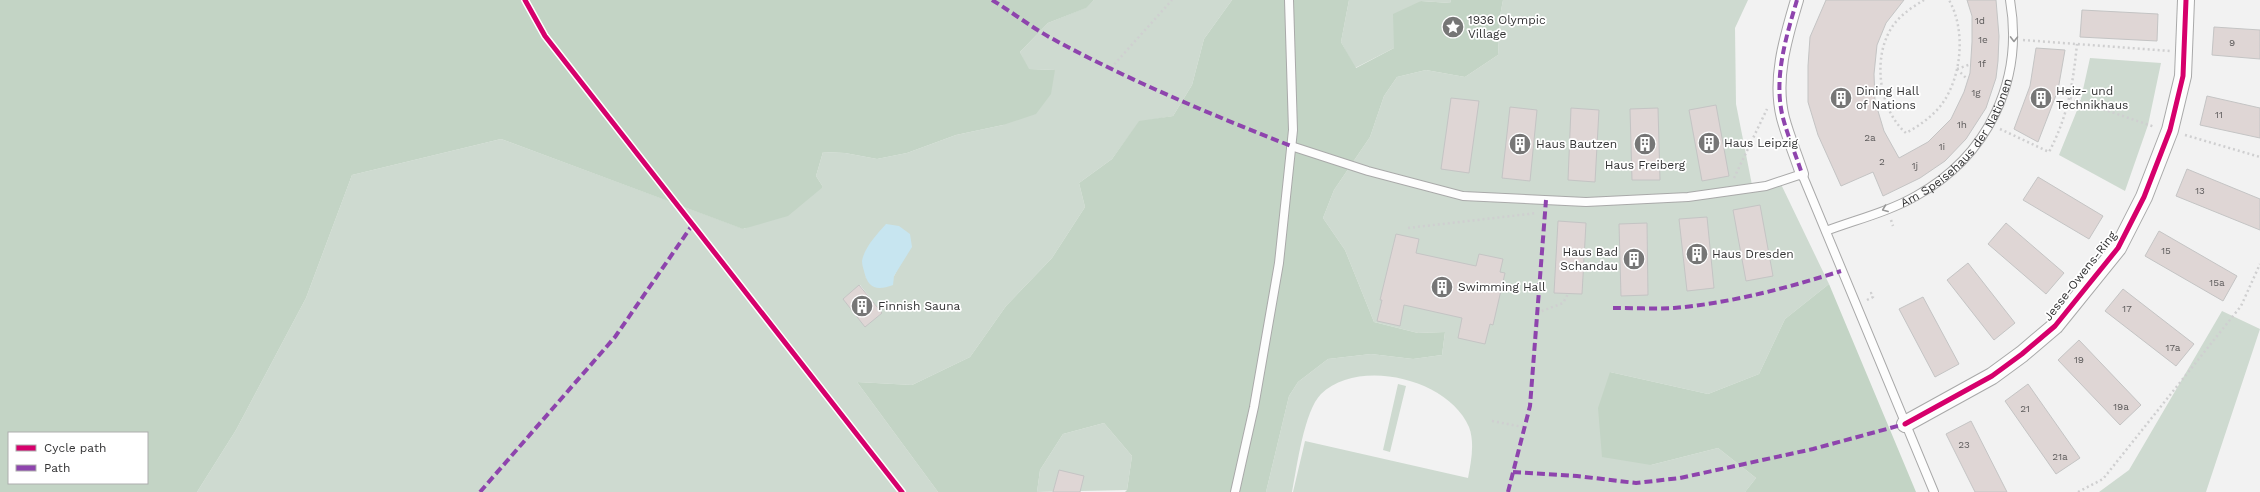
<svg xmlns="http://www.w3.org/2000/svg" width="2260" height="492" font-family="'Work Sans',sans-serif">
	<rect width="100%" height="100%" fill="#f2f2f2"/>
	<path fill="#cedad0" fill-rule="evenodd" d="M 1094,0 L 1232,0 L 1204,39 L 1192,85 L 1173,116 L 1139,122 L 1112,159 L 1079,183 L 1085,207 L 1052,258 L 1006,306 L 970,357 L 912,385 L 857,382 L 938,492 L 197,492 L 236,430 L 306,298 L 352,175 L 501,139 L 744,229 L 823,187 L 816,176 L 823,152 L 845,153 L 877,159 L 907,153 L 956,135 L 1003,125 L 1055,70 L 1028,69 L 1020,52 L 1048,23 L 1085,8 ZM 898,268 L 894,276 L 865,278 ZM 860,285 L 882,313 L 865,326 L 843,299 Z
		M 1349,0 L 1451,0 L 1450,3 L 1421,1 L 1394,48 L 1355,68 L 1341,42 Z
		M 1503,0 L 1748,0 L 1735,28 L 1736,104 L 1752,185 L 1778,178 L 1829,284 L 1785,319 L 1759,374 L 1708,394 L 1610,372 L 1651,465 L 1718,448 L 1756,478 L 1745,492 L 1293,492 L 1305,441 L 1468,478 C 1471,462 1475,443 1469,427 C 1449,379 1359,357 1321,394 C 1304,411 1297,467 1292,492 L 1266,492 L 1289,396 L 1298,382 L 1328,359 L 1371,354 L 1413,359 L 1442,355 L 1445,332 L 1418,333 L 1374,322 L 1345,250 L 1323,218 L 1334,190 L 1370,137 L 1384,96 L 1397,77 L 1426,70 L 1465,77 L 1498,55 L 1500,16 Z
		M 2090,58 L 2161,63 L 2148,125 L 2125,191 L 2059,155 L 2080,103 Z
		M 2222,311 L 2260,329 L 2206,492 L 2099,492 L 2129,470 Z
		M 1398,384 L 1406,386 L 1390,452 L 1383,450 Z
		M 1104,423 L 1132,456 L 1127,490 L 1037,492 L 1040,470 L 1063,434 Z"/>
	<path fill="#c3d4c5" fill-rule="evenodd" d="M 0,0 L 1094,0 L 1086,8 L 1048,23 L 1020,52 L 1029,69 L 1055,70 L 1051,94 L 1036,114 L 1003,125 L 956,135 L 907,153 L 877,159 L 845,153 L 823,152 L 816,176 L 823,187 L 788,216 L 743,229 L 501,139 L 352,175 L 306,298 L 236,430 L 197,492 L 0,492 ZM 9,433 L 147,433 L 147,483 L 9,483 Z
		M 1232,0 L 1349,0 L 1341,42 L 1356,68 L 1394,48 L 1393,14 L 1421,1 L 1450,3 L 1451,0 L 1503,0 L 1500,16 L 1498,55 L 1465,77 L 1426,70 L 1397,77 L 1384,96 L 1370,137 L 1334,190 L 1323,218 L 1345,250 L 1374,322 L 1418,333 L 1445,332 L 1442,355 L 1413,359 L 1371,354 L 1328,359 L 1298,382 L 1289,396 L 1266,492 L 1125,492 L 1127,490 L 1132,456 L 1104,423 L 1063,434 L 1040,470 L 1037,492 L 938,492 L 857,382 L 912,385 L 970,357 L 1006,306 L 1052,258 L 1085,207 L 1079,183 L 1112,159 L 1139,121 L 1173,116 L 1192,85 L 1204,39 Z
		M 1829,284 L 1916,492 L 1745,492 L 1756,478 L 1718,448 L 1651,465 L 1602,457 L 1598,408 L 1610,372 L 1708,394 L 1759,374 L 1785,319 Z"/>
	<path fill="#c7e5f0" d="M 886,224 L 899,226 L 910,234 L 912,247 L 894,276 L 893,285 C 877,291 868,289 864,271 C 863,268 862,264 862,261 C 864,248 877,234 886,224 Z"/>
	<path fill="#dfd6d5" stroke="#c4c4c4" d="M 1826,0 L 1904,0 L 1886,23 L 1877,45 L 1874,74 L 1875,101 L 1884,131 L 1899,158 L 1928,142 L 1951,119 L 1964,92 L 1970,73 L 1972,42 L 1972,16 L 1967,0 L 1996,0 L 1999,36 L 1998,61 L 1996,78 L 1986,108 L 1966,139 L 1945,161 L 1920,178 L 1883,196 L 1873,172 L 1841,186 L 1818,135 L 1808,102 L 1808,66 L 1810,37 Z
		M 2082,10 L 2158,14 L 2157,41 L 2080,37 Z
		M 2214,27 L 2260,30 L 2260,59 L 2212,55 Z
		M 2036,48 L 2065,50 L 2058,90 L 2038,142 L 2014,129 L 2030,86 Z
		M 2207,96 L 2260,108 L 2260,138 L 2200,125 Z
		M 1451,98 L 1479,101 L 1469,173 L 1441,169 Z
		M 1716,105 L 1729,176 L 1702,181 L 1689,110 Z
		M 1510,107 L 1537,110 L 1530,181 L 1502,178 Z
		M 1571,108 L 1599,110 L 1595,182 L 1568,180 Z
		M 1658,108 L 1660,180 L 1632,180 L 1630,109 Z
		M 2187,169 L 2260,199 L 2260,230 L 2176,196 Z
		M 2038,177 L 2103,216 L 2089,239 L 2023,200 Z
		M 1760,205 L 1773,276 L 1746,281 L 1733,210 Z
		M 1707,217 L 1714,288 L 1687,291 L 1679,219 Z
		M 1558,221 L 1586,223 L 1582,294 L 1554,293 Z
		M 1647,223 L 1648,295 L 1621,296 L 1619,224 Z
		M 2006,223 L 2064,273 L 2046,294 L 1988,244 Z
		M 2159,231 L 2237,276 L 2223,301 L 2145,256 Z
		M 1396,234 L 1419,239 L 1416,253 L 1476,266 L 1479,254 L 1503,259 L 1500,272 L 1505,273 L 1493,325 L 1490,324 L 1485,344 L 1458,338 L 1462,318 L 1404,305 L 1400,326 L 1377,321 L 1382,300 L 1380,300 Z
		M 1968,263 L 2015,323 L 1994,340 L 1947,280 Z
		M 859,285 L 882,313 L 865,327 L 843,299 Z
		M 2123,289 L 2194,344 L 2176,366 L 2105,311 Z
		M 1923,297 L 1959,364 L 1935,377 L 1899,309 Z
		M 2079,340 L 2141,405 L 2120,425 L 2058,360 Z
		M 2028,384 L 2080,458 L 2056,474 L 2005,401 Z
		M 1971,421 L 2007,492 L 1975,492 L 1946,434 Z
		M 1059,470 L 1084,476 L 1080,492 L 1053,492 Z"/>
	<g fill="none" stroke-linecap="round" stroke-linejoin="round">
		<g stroke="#a9a9a9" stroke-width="10">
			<g id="service">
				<path d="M 1291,146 L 1368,171 L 1463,196 L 1586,202 L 1688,197 L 1766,186 L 1802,174 L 1934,492"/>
				<path id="s1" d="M 1826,231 C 1855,220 1888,212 1916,196 C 1988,156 2024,81 2010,0"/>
				<path d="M 1235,492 L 1254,407 L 1279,263 L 1293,130 L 1289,0"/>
			</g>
		</g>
		<g stroke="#a9a9a9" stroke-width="14">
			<path id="pedestrian" d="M 1797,0 C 1786,37 1773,79 1783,118 C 1788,137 1796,155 1802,174"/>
		</g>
		<g stroke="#a9a9a9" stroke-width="18">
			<path id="minor" d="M 1905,424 L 1992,376 L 2022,354 L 2055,326 L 2118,248 L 2144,197 L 2170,130 L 2183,76 L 2186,0"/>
		</g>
		<path stroke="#cfcfd0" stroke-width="2.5" stroke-dasharray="2 3" stroke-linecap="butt" d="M 1924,0 C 1914,6 1902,14 1895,23 C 1871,53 1878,109 1906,133 C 1919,126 1933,116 1942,104 C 1962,76 1966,30 1949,0
			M 2023,40 L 2170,51
			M 1111,68 L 1172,0
			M 1957,69 L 1968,80
			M 1957,69 L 1971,64
			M 2070,98 L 2155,127
			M 2000,129 L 2049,152 C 2068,116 2073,84 2077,44
			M 2185,135 L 2260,157
			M 1734,178 L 1767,109
			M 1891,220 L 1893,226
			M 1408,228 L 1537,213
			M 1867,300 L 1873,297 L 1871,293 L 1869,294
			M 1537,313 L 1563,303 L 1568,294
			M 1492,421 L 1523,427
			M 2078,492 L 2103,479 L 2241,306 L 2260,264"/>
		<use href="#service" stroke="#fdfdfd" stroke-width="8"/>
		<use href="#pedestrian" stroke="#fdfdfd" stroke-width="12"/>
		<use href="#minor" stroke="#fdfdfd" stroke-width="16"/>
		<path stroke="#8e44ad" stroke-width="4" stroke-dasharray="8 4" stroke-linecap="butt" d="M 992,0 C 1012,12 1031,27 1051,38 C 1128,80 1210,114 1291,146
			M 1797,0 C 1786,37 1773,79 1783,118 C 1788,137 1796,155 1802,174
			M 1613,308 C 1633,308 1654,309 1674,308 C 1731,303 1787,288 1841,271
			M 1513,472 L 1577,476 L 1636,483 L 1680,478 L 1813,449 L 1905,424
			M 480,492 L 615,337 L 693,224
			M 1508,492 L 1530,406 L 1546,200"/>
		<g stroke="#fff" stroke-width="8">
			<path id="cycleway" d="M 525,0 L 545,36 L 902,492
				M 1905,424 L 1992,376 L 2022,354 L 2055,326 L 2118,248 L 2144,197 L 2170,130 L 2183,76 L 2186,0"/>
		</g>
		<use href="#cycleway" stroke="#d6006c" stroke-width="5"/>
	</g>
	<defs><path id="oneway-chevron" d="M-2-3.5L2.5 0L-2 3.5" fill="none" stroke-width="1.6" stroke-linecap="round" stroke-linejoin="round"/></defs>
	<g stroke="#989898">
		<use href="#oneway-chevron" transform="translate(2014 39) rotate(91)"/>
		<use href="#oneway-chevron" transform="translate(1885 209) rotate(159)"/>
	</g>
	<defs>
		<g id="sight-disc" transform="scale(1.15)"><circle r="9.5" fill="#767676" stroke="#fff"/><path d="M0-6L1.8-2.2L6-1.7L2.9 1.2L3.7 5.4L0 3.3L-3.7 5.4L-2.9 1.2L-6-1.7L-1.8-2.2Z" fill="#fff"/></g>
		<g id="building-disc" transform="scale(1.15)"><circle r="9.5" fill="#767676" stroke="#fff"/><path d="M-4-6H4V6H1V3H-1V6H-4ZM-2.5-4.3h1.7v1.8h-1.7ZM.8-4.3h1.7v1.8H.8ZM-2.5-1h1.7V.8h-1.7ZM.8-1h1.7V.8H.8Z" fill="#fff"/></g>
	</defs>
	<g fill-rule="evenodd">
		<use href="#sight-disc" x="1453" y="27"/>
		<use href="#building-disc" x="1841" y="98"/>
		<use href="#building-disc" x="2041" y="98"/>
		<use href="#building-disc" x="1709" y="143"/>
		<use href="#building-disc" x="1520" y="144"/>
		<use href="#building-disc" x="1645" y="144"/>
		<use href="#building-disc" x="1697" y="254"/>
		<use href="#building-disc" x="1634" y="259"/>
		<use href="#building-disc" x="1442" y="287"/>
		<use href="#building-disc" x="862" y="306"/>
	</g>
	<g text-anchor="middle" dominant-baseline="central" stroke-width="3.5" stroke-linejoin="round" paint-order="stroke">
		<g font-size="10" fill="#5e5c5c">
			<text x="1980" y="20">1d</text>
			<text x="1983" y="39">1e</text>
			<text x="2232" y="42">9</text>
			<text x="1982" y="63">1f</text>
			<text x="1976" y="92">1g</text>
			<text x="2219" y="114">11</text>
			<text x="1962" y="124">1h</text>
			<text x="1870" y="137">2a</text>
			<text x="1942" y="146">1i</text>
			<text x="1882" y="161">2</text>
			<text x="1915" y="165">1j</text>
			<text x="2200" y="190">13</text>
			<text x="2166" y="250">15</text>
			<text x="2217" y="282">15a</text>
			<text x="2127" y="308">17</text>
			<text x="2173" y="347">17a</text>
			<text x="2079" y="359">19</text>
			<text x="2121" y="406">19a</text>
			<text x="2025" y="408">21</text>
			<text x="1964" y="444">23</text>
			<text x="2060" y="456">21a</text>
		</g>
		<g font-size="12" fill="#333334" stroke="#fff" text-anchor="start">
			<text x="1468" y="20">1936 Olympic<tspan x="1468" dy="14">Village</tspan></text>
			<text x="1856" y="91">Dining Hall<tspan x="1856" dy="14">of Nations</tspan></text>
			<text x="2056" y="91">Heiz- und<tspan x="2056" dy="14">Technikhaus</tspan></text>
			<text x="1724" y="143">Haus Leipzig</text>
			<text x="1536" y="144">Haus Bautzen</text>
			<text x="1645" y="165" text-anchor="middle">Haus Freiberg</text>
			<text x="1618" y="252" text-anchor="end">Haus Bad<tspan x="1618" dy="14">Schandau</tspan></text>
			<text x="1712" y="254">Haus Dresden</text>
			<text x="1458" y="287">Swimming Hall</text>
			<text x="878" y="306">Finnish Sauna</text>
		</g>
		<g font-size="12" fill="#333334" stroke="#fff">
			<text stroke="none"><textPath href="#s1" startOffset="165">Am Speisehaus der Nationen</textPath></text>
			<text transform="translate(2080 276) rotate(-52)">Jesse-Owens-Ring</text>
		</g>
	</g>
	<rect x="8" y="432" width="140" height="52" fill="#ffffff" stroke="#adadae"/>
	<rect x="16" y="445" width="20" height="6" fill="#d6006c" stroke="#adadae"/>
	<text x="44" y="452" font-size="12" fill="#333334">Cycle path</text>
	<rect x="16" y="465" width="20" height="6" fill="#8e44ad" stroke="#adadae"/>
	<text x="44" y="472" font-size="12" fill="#333334">Path</text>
</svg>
